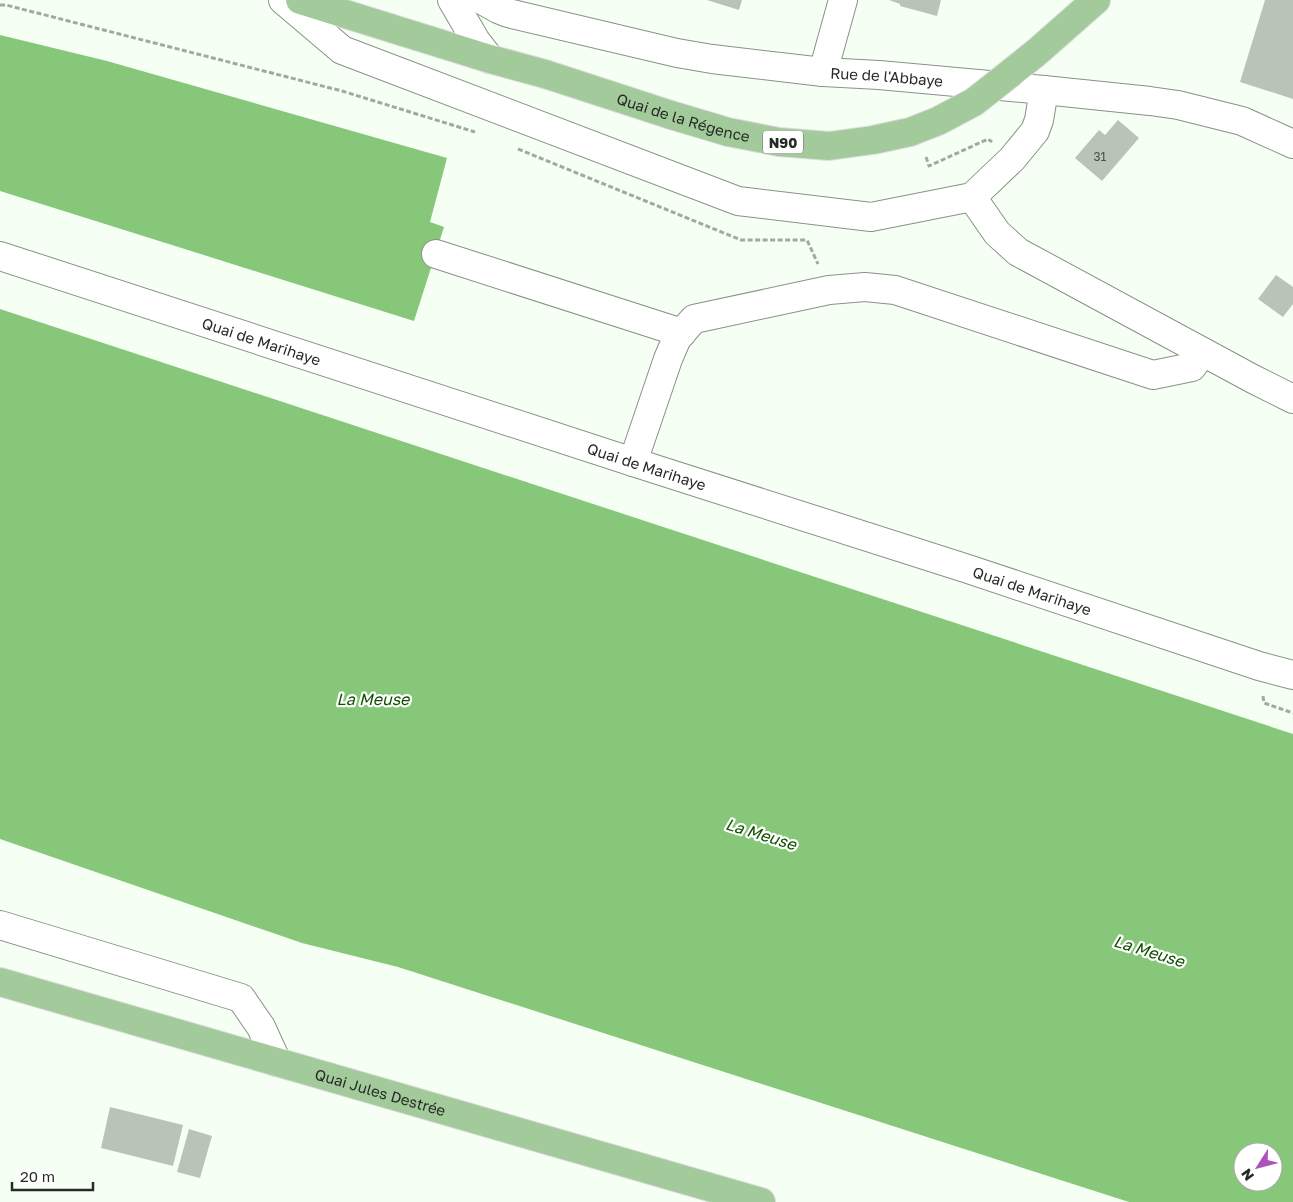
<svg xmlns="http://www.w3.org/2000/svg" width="1293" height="1202" font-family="'Golos Text',sans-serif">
	<rect width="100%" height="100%" fill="#f6fff4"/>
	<path fill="#87c779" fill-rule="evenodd" d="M 0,35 L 107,61 L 447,158 L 430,222 L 444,227 L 414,321 L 0,191 Z
		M 0,309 L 1293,734 L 1293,1202 L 1129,1202 L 398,967 L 302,943 L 0,839 ZM 1243,1152 L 1273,1152 L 1273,1182 L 1243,1182 Z"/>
	<path fill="#b9c4b7" d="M 707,0 L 742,0 L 739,10 Z
		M 889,0 L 941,0 L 937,16 L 900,6 L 900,4 Z
		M 1265,0 L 1293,0 L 1293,99 L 1240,82 Z
		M 1118,120 L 1139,138 L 1102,181 L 1075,158 L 1099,130 L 1105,135 Z
		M 1276,275 L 1293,287 L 1293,304 L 1283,317 L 1258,299 Z
		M 110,1107 L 183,1125 L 173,1166 L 101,1148 Z
		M 189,1129 L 212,1136 L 200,1178 L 177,1172 Z"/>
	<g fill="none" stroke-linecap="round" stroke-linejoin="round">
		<g stroke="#889286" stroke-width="30">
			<g id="minor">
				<path d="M 283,0 L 342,50 L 738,201 L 871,217 L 972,197 L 1012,159 L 1035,131 L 1039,120 L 1044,90"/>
				<path d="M 452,0 L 476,41 L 490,59"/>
				<path id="s1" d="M 482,0 L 498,9 L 508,13 L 677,53 L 712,59 L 823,72 L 879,75 L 1044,90 L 1150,101 L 1178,105 L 1242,121 L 1293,144"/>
				<path d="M 823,72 L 843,0"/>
				<path d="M 972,197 L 997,233 L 1018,252 L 1253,379 L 1293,399"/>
				<path d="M 436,254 L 682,333"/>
				<path id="s2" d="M 0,256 L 633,462 L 968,569 L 1259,666 L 1293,675"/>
				<path d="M 633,462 L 668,359 L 677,338 L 694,319 L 829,290 L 865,287 L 895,290 L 1153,375 L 1192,367 L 1203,352"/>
				<path d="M 0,925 L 241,998 L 261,1027 L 277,1062"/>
			</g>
		</g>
		<g stroke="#dcdddc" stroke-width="30">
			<g id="major">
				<path d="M 300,0 L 490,59 L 545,74"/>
				<path d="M 1012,72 L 1037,52 L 1096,0"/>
				<path id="s3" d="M 0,982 L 761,1202"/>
			</g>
		</g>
		<path stroke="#a2a9a0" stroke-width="3" stroke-dasharray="5 2.5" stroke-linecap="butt" d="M 0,5 L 6,5 L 342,91 L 475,132
			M 518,149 L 741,240 L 807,240 L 818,264
			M 926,157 L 929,166 L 988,139 L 992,142
			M 1263,696 L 1264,703 L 1293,713"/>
		<use href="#minor" stroke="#fff" stroke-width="28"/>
		<use href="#major" stroke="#a3ca9b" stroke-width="28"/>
		<g stroke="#dcdddc" stroke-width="30" stroke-linecap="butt">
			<g id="major-bridge">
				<path id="s4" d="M 545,74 L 671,115 L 728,132 L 779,142 L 829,146 L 873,140 L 910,132 L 938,121 L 974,102 L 1012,72"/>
			</g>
		</g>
		<use href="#major-bridge" stroke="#a3ca9b" stroke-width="28"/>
	</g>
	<g text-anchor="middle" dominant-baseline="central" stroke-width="4.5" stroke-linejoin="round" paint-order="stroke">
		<g font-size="12" fill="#4c514a">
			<text x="1100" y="156">31</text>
		</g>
		<rect fill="#fff" stroke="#686b67" stroke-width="1" x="763" y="130.5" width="40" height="23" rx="4"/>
		<g font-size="14" font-weight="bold" fill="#272b26">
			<text x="783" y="142">N90</text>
		</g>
		<g font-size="15" fill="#272b26" stroke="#fff">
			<text stroke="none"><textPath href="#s1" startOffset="414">Rue de l'Abbaye</textPath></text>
			<text stroke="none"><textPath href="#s4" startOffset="145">Quai de la Régence</textPath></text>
			<text stroke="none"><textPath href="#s2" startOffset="275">Quai de Marihaye</textPath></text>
			<text stroke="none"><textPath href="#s2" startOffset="680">Quai de Marihaye</textPath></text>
			<text stroke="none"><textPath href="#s2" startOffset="1085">Quai de Marihaye</textPath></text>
			<text stroke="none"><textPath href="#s3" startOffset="396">Quai Jules Destrée</textPath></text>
		</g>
		<g font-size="16" font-style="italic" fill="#125100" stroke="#fff">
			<text x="373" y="699">La Meuse</text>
			<text transform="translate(761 834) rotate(17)">La Meuse</text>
			<text transform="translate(1149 951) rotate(17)">La Meuse</text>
		</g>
	</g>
	<g transform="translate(1258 1167) rotate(234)"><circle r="24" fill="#ffffff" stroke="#a9aaa8"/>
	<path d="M0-4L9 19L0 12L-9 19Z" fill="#ac53bf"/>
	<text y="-8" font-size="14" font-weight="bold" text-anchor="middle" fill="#272b26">N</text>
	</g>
	<path d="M12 1182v8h81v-8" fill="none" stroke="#272b26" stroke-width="2.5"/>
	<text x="20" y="1182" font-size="15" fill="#272b26" stroke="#ffffff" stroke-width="4" paint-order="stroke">20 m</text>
</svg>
